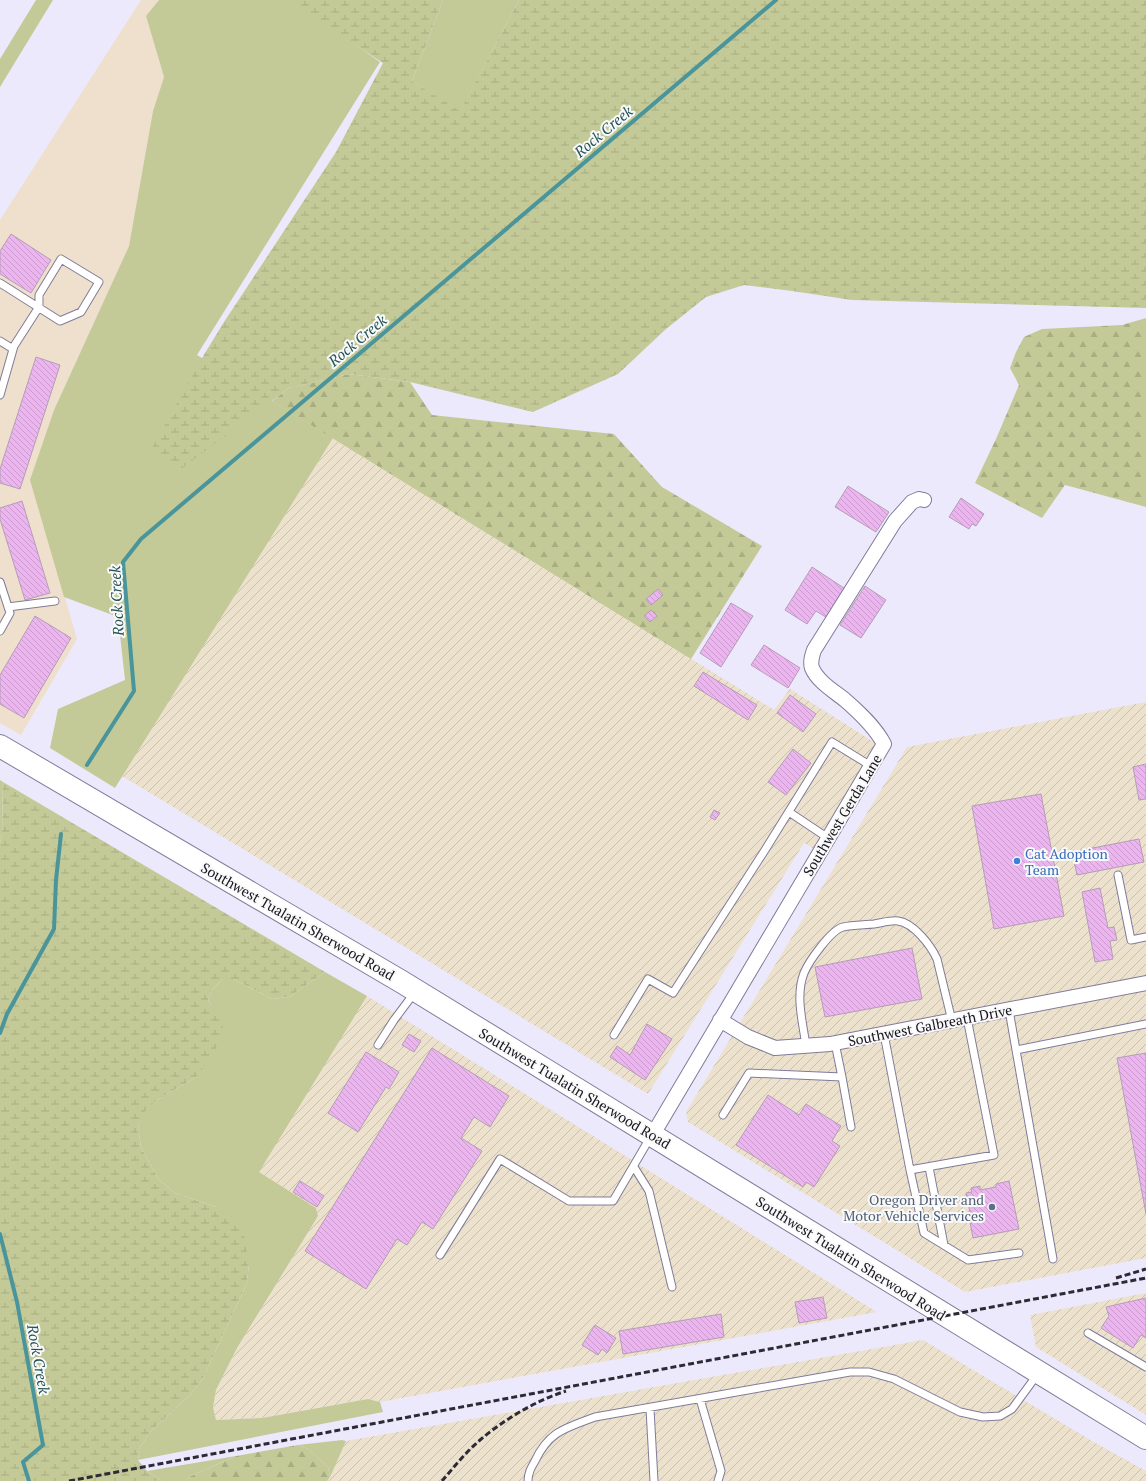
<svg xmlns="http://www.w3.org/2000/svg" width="1146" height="1481" font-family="'PT Serif',serif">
	<defs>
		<pattern id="industrial-furrows" width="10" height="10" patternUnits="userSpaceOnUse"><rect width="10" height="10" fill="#ece1cc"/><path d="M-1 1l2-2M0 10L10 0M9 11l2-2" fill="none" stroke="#cac0af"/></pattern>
		<pattern id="forest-firs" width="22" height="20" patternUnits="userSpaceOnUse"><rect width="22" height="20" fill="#c4ca97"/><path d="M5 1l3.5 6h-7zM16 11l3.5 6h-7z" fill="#a8ad82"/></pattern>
		<pattern id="wetland-marsh" width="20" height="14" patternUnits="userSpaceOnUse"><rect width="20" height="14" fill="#c4ca97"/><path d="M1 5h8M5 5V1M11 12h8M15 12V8" fill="none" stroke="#a8ad82"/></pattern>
		<pattern id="building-back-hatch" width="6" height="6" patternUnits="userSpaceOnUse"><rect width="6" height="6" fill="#ecb5f0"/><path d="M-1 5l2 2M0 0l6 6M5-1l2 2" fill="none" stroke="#ca9bcd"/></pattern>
	</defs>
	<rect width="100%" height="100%" fill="#ede9fd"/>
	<path fill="#eee0cd" d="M 141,0 L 159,0 L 146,16 L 164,77 L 153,111 L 129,246 L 54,410 L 31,480 L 77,639 L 21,735 L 0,723 L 0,220 Z"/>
	<path fill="url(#industrial-furrows)" d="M 333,438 L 774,710 L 790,689 L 888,751 L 824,855 L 804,843 L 648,1094 L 122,776 Z
		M 1146,702 L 1146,1258 L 965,1292 L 688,1122 L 686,1112 L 907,747 Z
		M 367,996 L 877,1312 L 380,1402 L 368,1399 L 262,1418 L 216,1420 L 213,1407 L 216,1390 L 237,1348 L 318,1216 L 316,1208 L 258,1172 Z
		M 1146,1293 L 1146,1415 L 1036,1347 L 1030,1315 Z
		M 923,1340 L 1092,1441 L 1146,1471 L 1146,1481 L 327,1481 L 346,1441 Z"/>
	<path fill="#c4ca97" d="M 36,0 L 53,0 L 0,87 L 0,59 Z
		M 159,0 L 292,0 L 380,62 L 197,355 L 333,438 L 115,788 L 50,748 L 58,709 L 125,680 L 118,617 L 64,597 L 30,480 L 54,410 L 129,246 L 153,111 L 164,77 L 146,16 Z
		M 443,0 L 519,0 L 460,112 L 412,81 Z
		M 0,780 L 3,782 L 2,834 L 0,843 Z
		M 325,972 L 367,996 L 259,1172 L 316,1208 L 318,1216 L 237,1348 L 216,1390 L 213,1407 L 216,1420 L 262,1418 L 368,1399 L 380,1402 L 383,1412 L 138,1460 L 139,1449 L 150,1432 L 191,1394 L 203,1378 L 247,1283 L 249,1263 L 216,1207 L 175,1193 L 159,1180 L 141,1147 L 138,1128 L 143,1112 L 157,1100 L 198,1076 L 211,1006 L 208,999 L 213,989 L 223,979 L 233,979 L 272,999 L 289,997 Z
		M 342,1440 L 346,1441 L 330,1477 L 328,1467 L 308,1449 L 298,1445 Z
		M 236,1456 L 189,1477 L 187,1481 L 162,1481 L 147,1471 Z"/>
	<path fill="url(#forest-firs)" d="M 1146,318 L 1146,507 L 1065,485 L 1042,518 L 975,483 L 996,439 L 1019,385 L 1010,368 L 1016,352 L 1024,337 L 1042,329 L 1122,325 Z
		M 349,374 L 410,382 L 432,415 L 614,434 L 662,487 L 762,546 L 691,659 L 272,401 L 289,388 Z
		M 298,1445 L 308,1449 L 328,1467 L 330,1477 L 327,1481 L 187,1481 L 189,1477 L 236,1456 Z"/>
	<path fill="url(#wetland-marsh)" d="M 286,0 L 443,0 L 412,81 L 460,111 L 519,0 L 1146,0 L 1146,308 L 852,300 L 792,291 L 744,285 L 706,297 L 666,329 L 618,374 L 533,412 L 410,382 L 349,374 L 289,388 L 181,469 L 150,451 L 205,353 L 224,322 L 336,152 L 383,63 Z
		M 3,782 L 325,972 L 289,997 L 272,999 L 233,979 L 223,979 L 213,989 L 208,999 L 211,1006 L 221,1015 L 223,1028 L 217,1047 L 198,1076 L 157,1100 L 144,1112 L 138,1128 L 141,1147 L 159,1180 L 175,1193 L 216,1207 L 234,1218 L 244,1235 L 249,1263 L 247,1283 L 203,1378 L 191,1394 L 150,1432 L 139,1449 L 138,1460 L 147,1471 L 162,1481 L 0,1481 L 0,843 L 2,834 Z"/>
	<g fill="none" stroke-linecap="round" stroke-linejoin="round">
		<path stroke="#49959b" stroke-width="4" d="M 87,765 L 134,691 L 123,562 L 141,539 L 776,0
			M 0,1033 L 7,1014 L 54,929 L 56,880 L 61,834
			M 0,1234 L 17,1302 L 43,1445 L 23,1462 L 29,1481"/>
	</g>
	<path fill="url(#building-back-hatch)" stroke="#b59db6" d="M 11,234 L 51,260 L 31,293 L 0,274 L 0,251 Z
		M 36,357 L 60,365 L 20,489 L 0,483 L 0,469 Z
		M 848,486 L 889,512 L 876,532 L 835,507 Z
		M 961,498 L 984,514 L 976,526 L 972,524 L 969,529 L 949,517 Z
		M 22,501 L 50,593 L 25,600 L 0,519 L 0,508 Z
		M 812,567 L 847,590 L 829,619 L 816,611 L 807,624 L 785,610 Z
		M 865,586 L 886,600 L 861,638 L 840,625 Z
		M 658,589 L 663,595 L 651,605 L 646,599 Z
		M 731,603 L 753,616 L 721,667 L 700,653 Z
		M 651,610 L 657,616 L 650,622 L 644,616 Z
		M 35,616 L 71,638 L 24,718 L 0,704 L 0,675 Z
		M 764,645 L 800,668 L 788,688 L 751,665 Z
		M 703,672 L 757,705 L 748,720 L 694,686 Z
		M 790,695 L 816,714 L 803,732 L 777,713 Z
		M 793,749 L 811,763 L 786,795 L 768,782 Z
		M 1146,764 L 1146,799 L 1139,800 L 1133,767 Z
		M 1041,794 L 1064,916 L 994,929 L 972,806 Z
		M 714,810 L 720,813 L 715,820 L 710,817 Z
		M 1139,839 L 1144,862 L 1077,875 L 1072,852 Z
		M 1100,888 L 1108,928 L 1114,927 L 1117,940 L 1110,941 L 1113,959 L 1095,962 L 1082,892 Z
		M 912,948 L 922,999 L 825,1017 L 815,967 Z
		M 647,1024 L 672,1039 L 645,1080 L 610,1057 L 617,1046 L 630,1055 Z
		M 409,1034 L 421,1041 L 414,1052 L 402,1045 Z
		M 432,1048 L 509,1096 L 490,1127 L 474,1117 L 461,1138 L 482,1151 L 433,1229 L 422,1222 L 407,1245 L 397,1239 L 366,1289 L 305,1251 Z
		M 366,1052 L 399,1072 L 389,1089 L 386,1087 L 358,1132 L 328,1113 Z
		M 1146,1053 L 1146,1214 L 1117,1058 Z
		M 768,1095 L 799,1115 L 806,1104 L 841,1126 L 832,1141 L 840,1146 L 814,1187 L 806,1182 L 803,1187 L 736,1145 Z
		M 300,1181 L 324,1196 L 317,1207 L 293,1192 Z
		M 1009,1181 L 1019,1229 L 973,1238 L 970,1222 L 972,1222 L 966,1193 L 972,1192 L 971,1188 L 980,1186 L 980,1190 L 996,1187 L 996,1184 Z
		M 823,1297 L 827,1318 L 799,1323 L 795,1302 Z
		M 1146,1298 L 1146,1338 L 1141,1335 L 1133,1348 L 1101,1328 L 1109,1316 L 1106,1307 Z
		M 721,1314 L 724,1337 L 623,1354 L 619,1331 Z
		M 595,1325 L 616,1338 L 607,1353 L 602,1349 L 598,1355 L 582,1345 Z"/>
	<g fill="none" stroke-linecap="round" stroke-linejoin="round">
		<g stroke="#817b99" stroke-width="9">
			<path id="service" d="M 0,283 L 60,321 L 81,312 L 99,282 L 61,259 L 39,295 L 39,307 L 14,346 L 0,395
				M 0,341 L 13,349
				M 0,582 L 10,613 L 0,631
				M 8,607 L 55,601
				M 789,812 L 828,838
				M 1118,875 L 1131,940 L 1146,937
				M 1009,1010 L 1016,1050
				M 884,1034 L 910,1170 L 924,1233 L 968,1260 L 1019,1253
				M 614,1035 L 648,979 L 673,993 L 765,850 L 832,742 L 871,766
				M 378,1045 L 394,1020 L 415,992
				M 806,1046 C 803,1023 795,996 804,973 C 809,961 831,930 843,927 C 853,925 864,925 874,924 C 881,923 891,920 898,921 C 914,923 931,946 937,959 L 952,1021
				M 842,1077 L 851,1127
				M 723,1115 L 749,1073 L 842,1077 L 835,1043
				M 634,1167 L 649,1191 L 672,1287
				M 929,1167 L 944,1245
				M 910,1170 L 994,1155 L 967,1018
				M 440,1255 L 500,1159 L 569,1201 L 613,1201 L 651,1136
				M 1053,1259 L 1016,1050 L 1146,1024
				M 1088,1333 L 1146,1367
				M 700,1399 L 721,1471 L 718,1481
				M 650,1409 L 654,1481
				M 528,1481 C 528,1473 531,1468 535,1461 C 549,1431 566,1428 595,1417 L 850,1372 L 869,1372 L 894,1379 L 960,1412 L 983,1417 L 1000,1416 L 1012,1409 L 1037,1375"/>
		</g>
		<g stroke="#817b99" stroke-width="16">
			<path id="minor" d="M 720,1020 L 748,1037 L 775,1048 L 830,1044 L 1146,983
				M 652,1136 L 884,744 C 875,727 860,713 845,700 C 834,691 818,682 812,668 C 810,662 812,656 814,650 L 895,521 L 912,502 L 919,499 L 924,500"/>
		</g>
		<g stroke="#817b99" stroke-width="24">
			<path id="trunk" d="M 0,746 L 402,982 L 1146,1438"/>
		</g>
		<use href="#service" stroke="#fff" stroke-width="7"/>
		<use href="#minor" stroke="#fff" stroke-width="14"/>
		<use href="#trunk" stroke="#fff" stroke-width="22"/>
		<path stroke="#2d2a36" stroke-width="3" stroke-dasharray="6 3" stroke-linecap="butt" d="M 1116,1278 L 1146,1269
			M 69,1481 L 1146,1278
			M 442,1481 C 454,1467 466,1452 480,1440 C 505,1419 535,1401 566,1391"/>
	</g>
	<circle fill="#3f7fe0" stroke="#f9f9f9" stroke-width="1.5" cx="1017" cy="861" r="4"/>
	<circle fill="#5c6f8a" stroke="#f9f9f9" stroke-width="1.5" cx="992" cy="1207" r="4"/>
	<g text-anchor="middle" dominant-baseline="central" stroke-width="4" stroke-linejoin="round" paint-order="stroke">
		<g font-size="14" fill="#17141f" stroke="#f9f9f9">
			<text transform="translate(842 815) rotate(-59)">Southwest Gerda Lane</text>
			<text transform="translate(298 921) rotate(30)">Southwest Tualatin Sherwood Road</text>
			<text transform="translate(930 1025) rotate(-11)">Southwest Galbreath Drive</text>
			<text transform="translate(575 1088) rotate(31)">Southwest Tualatin Sherwood Road</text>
			<text transform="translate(851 1258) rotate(32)">Southwest Tualatin Sherwood Road</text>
		</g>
		<g font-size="14" fill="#366cbe" stroke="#f9f9f9" text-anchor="start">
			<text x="1025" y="853">Cat Adoption<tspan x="1025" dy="16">Team</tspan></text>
		</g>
		<g font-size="14" fill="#4e5e75" stroke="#f9f9f9" text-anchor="end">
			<text x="984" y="1199">Oregon Driver and<tspan x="984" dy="16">Motor Vehicle Services</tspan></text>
		</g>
		<g font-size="15" font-style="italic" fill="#245456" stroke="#f9f9f9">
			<text transform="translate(603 131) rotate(-40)">Rock Creek</text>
			<text transform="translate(357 340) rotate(-40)">Rock Creek</text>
			<text transform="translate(116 601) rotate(-93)">Rock Creek</text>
			<text transform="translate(39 1359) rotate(80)">Rock Creek</text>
		</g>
	</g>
</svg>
